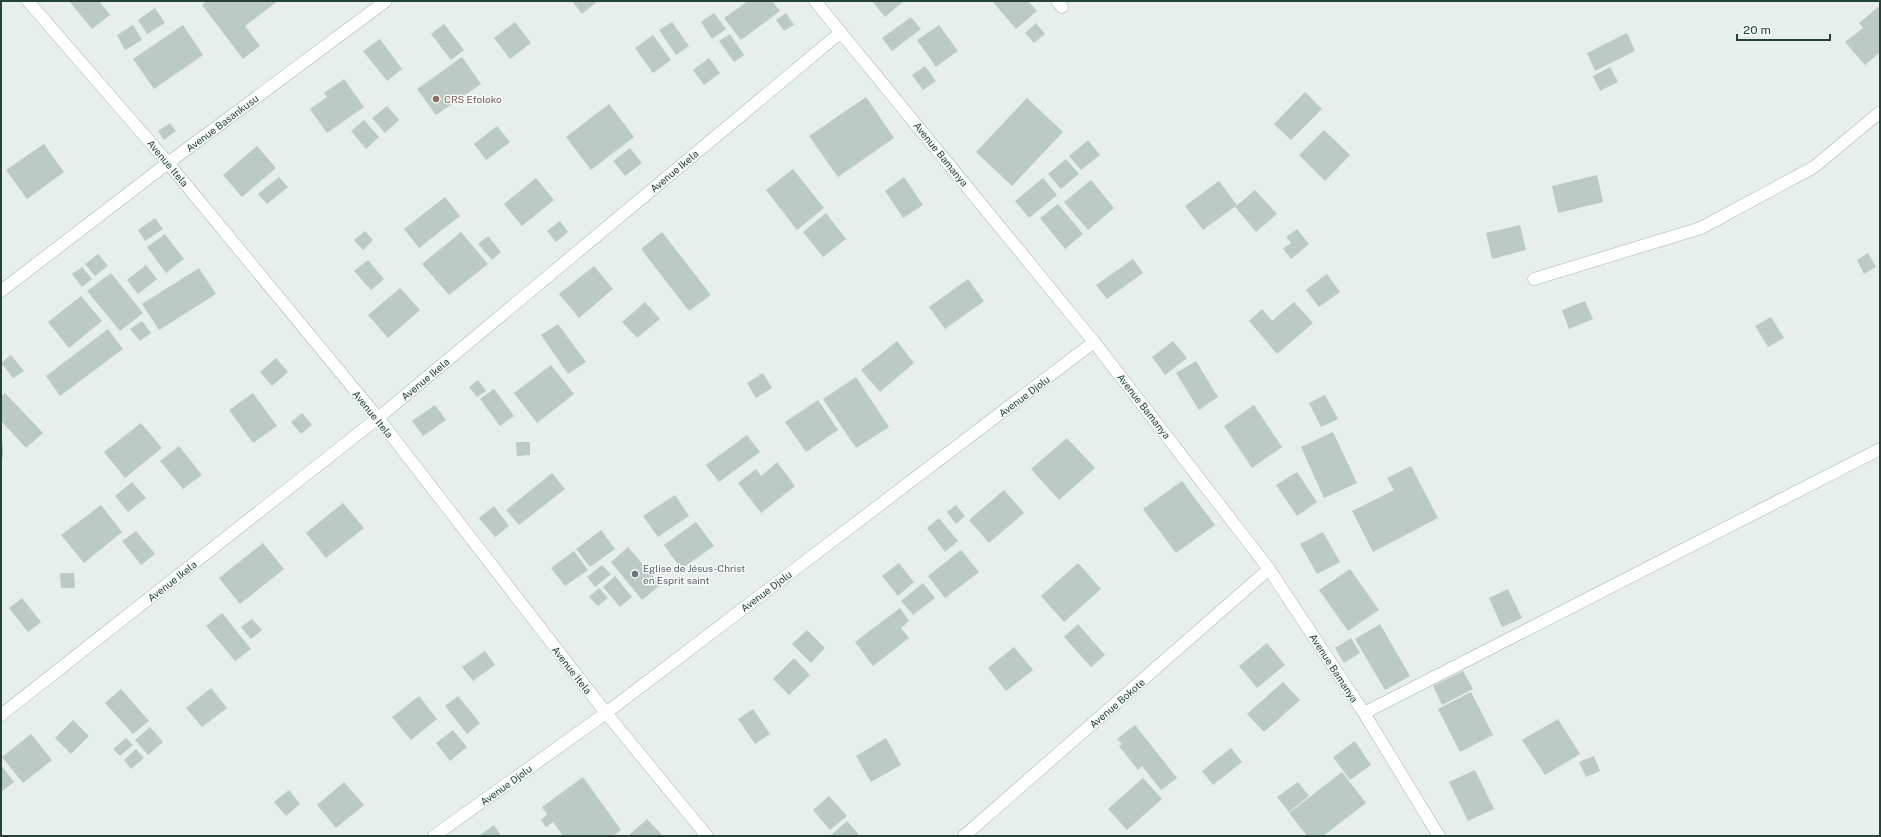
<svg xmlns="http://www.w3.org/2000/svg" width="1881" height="837" font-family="'Public Sans',sans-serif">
	<rect width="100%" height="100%" fill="#e6efeb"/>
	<path fill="#bbcac4" d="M 69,1 L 99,1 L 110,15 L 92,29 Z
		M 207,1 L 278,1 L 245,26 L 260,46 L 243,59 L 202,5 Z
		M 572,1 L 598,1 L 582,14 Z
		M 748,1 L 772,1 L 780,11 L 741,40 L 724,18 Z
		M 872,1 L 904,1 L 885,17 Z
		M 992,1 L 1028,1 L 1037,11 L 1016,29 Z
		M 1878,7 L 1880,10 L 1880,52 L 1865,65 L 1845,42 L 1863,28 L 1859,23 Z
		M 155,8 L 165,23 L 147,34 L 138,20 Z
		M 714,13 L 726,29 L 712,39 L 701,22 Z
		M 786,13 L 794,25 L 784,31 L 776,20 Z
		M 911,17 L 921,29 L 892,51 L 882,38 Z
		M 515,22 L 531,43 L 510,59 L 494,38 Z
		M 672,22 L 689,46 L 676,55 L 659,30 Z
		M 1036,23 L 1045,34 L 1034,43 L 1025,33 Z
		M 444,24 L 464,50 L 451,60 L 431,34 Z
		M 133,25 L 142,40 L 125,50 L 117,35 Z
		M 183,25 L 203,55 L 154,89 L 133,59 Z
		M 939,25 L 958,51 L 936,67 L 917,40 Z
		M 1627,33 L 1635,51 L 1595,71 L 1587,53 Z
		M 730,34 L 744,55 L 734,62 L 719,41 Z
		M 653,35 L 671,60 L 653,73 L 635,48 Z
		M 380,39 L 402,69 L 387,81 L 363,51 Z
		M 462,57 L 481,84 L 436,115 L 417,89 Z
		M 709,58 L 720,73 L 704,85 L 693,70 Z
		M 925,66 L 936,81 L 923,90 L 912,75 Z
		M 1610,67 L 1618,82 L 1600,91 L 1593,76 Z
		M 344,79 L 364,107 L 327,133 L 310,109 L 327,97 L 324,93 Z
		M 1305,92 L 1322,109 L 1291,140 L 1274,124 Z
		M 866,97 L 894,138 L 838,177 L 809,136 Z
		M 1027,98 L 1063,132 L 1012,186 L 976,152 Z
		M 609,104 L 634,137 L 591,170 L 566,137 Z
		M 387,106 L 399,120 L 385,133 L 372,118 Z
		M 364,120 L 379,137 L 366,149 L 351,131 Z
		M 170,123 L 176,131 L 164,140 L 158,131 Z
		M 497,126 L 510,142 L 486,160 L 474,144 Z
		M 1324,130 L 1350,155 L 1325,181 L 1299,155 Z
		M 1088,140 L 1100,155 L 1081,170 L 1069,156 Z
		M 44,144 L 64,172 L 27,199 L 6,170 Z
		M 257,146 L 276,168 L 242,197 L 223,175 Z
		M 630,148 L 642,163 L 625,176 L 613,161 Z
		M 1066,159 L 1079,174 L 1061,189 L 1048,174 Z
		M 793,169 L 824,208 L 797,230 L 766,190 Z
		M 1597,175 L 1603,202 L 1558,213 L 1552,186 Z
		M 279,177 L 288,187 L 267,204 L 258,194 Z
		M 904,177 L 923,205 L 903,218 L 885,191 Z
		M 536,178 L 554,200 L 522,226 L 504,204 Z
		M 1043,178 L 1057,195 L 1029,218 L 1015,201 Z
		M 1091,180 L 1114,208 L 1088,230 L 1064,202 Z
		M 1219,181 L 1237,205 L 1203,230 L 1185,206 Z
		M 1255,190 L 1277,214 L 1256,232 L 1235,207 Z
		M 445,197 L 460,216 L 419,248 L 404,229 Z
		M 1058,204 L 1083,234 L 1065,249 L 1040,218 Z
		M 826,213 L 846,239 L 823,257 L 803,232 Z
		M 155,218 L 163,229 L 145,241 L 138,230 Z
		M 560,221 L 568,232 L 556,242 L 547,231 Z
		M 1520,225 L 1526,250 L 1492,259 L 1486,233 Z
		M 1297,229 L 1309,244 L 1291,259 L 1283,249 L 1291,243 L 1286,237 Z
		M 365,231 L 373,240 L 363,250 L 354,240 Z
		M 461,232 L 488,264 L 449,295 L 422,264 Z
		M 662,232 L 711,295 L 689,311 L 641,249 Z
		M 165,234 L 184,259 L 166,273 L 147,247 Z
		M 488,236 L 501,252 L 492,260 L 478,244 Z
		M 1868,253 L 1876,267 L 1864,274 L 1857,260 Z
		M 98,254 L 108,266 L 95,276 L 85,264 Z
		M 1133,259 L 1143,273 L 1107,299 L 1096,285 Z
		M 368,260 L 384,279 L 371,290 L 354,271 Z
		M 146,265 L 157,279 L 138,294 L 127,280 Z
		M 594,266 L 613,289 L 579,318 L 559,294 Z
		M 82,267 L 92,279 L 82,287 L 72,274 Z
		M 199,268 L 216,294 L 159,330 L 142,304 Z
		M 111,273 L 143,313 L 120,331 L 87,291 Z
		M 1327,274 L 1340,292 L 1319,307 L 1306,290 Z
		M 968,279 L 984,301 L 945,329 L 929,307 Z
		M 400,288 L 420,310 L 388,338 L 368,315 Z
		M 81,296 L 102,321 L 69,348 L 48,322 Z
		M 1585,301 L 1593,319 L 1569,329 L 1562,310 Z
		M 645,302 L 660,319 L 637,338 L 622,322 Z
		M 1294,302 L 1313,323 L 1277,354 L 1249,321 L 1262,309 L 1272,321 Z
		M 1771,317 L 1784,338 L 1768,347 L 1755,326 Z
		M 142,321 L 151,333 L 140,341 L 130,329 Z
		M 558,324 L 586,362 L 568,374 L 541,335 Z
		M 108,329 L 123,349 L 60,396 L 46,376 Z
		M 897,341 L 914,363 L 880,392 L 861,370 Z
		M 1173,341 L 1187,358 L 1165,375 L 1152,357 Z
		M 11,355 L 24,371 L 13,378 L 1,363 Z
		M 276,358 L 288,372 L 272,386 L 260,372 Z
		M 1196,361 L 1218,397 L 1199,410 L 1176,373 Z
		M 551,365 L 574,394 L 537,423 L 514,393 Z
		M 763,373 L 772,388 L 756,398 L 747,383 Z
		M 856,377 L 889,427 L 856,448 L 823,399 Z
		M 478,380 L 486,391 L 477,397 L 469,387 Z
		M 494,389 L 514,416 L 500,426 L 480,399 Z
		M 5,393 L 43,433 L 26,448 L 1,421 L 1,397 Z
		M 253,393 L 277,426 L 253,443 L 229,410 Z
		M 1325,395 L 1338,419 L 1321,427 L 1309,403 Z
		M 818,400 L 838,430 L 806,452 L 785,422 Z
		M 435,405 L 446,420 L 423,436 L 412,421 Z
		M 1254,405 L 1282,447 L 1252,468 L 1224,426 Z
		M 302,413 L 312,425 L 301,434 L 291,422 Z
		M 141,423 L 162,448 L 125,478 L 104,452 Z
		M 1333,432 L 1357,483 L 1324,498 L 1301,447 Z
		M 747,435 L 760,452 L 719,482 L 706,465 Z
		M 1067,438 L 1095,468 L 1059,500 L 1031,469 Z
		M 516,442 L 530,442 L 530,455 L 517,456 Z
		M 1,444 L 3,444 L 3,457 L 1,457 Z
		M 179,446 L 202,475 L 183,489 L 160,461 Z
		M 777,462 L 795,486 L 761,513 L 738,483 L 756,469 L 761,476 Z
		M 1411,466 L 1438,518 L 1373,552 L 1352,511 L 1394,490 L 1387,478 Z
		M 1297,472 L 1317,502 L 1297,516 L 1276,485 Z
		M 552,473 L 565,489 L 519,525 L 506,510 Z
		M 1182,481 L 1215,525 L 1176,553 L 1143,509 Z
		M 132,482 L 146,498 L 128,512 L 115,496 Z
		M 1004,490 L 1024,513 L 989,543 L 969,520 Z
		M 675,495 L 689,516 L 658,537 L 643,516 Z
		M 343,503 L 364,528 L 326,558 L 306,533 Z
		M 101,505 L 122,532 L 84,563 L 61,535 Z
		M 956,505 L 965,516 L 956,524 L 947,512 Z
		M 494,506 L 509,526 L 495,537 L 479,518 Z
		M 939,518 L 958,541 L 945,552 L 927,528 Z
		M 696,522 L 714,546 L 681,569 L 664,545 Z
		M 601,530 L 615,549 L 590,567 L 576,549 Z
		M 136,531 L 155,554 L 141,565 L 122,541 Z
		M 1323,532 L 1340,562 L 1317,574 L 1300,544 Z
		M 263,543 L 284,569 L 240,604 L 219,578 Z
		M 628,547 L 660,585 L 642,600 L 611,562 Z
		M 961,550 L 979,572 L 945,598 L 928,576 Z
		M 574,551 L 588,570 L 565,586 L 551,568 Z
		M 899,563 L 914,582 L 898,596 L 882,576 Z
		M 1078,563 L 1101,589 L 1064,622 L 1041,596 Z
		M 602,565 L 611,574 L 595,587 L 587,577 Z
		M 1350,569 L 1379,610 L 1348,631 L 1319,590 Z
		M 60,573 L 74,573 L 75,588 L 61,588 Z
		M 615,576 L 632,597 L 620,607 L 603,587 Z
		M 923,583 L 935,598 L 913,615 L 901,601 Z
		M 599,588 L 608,598 L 598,606 L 589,597 Z
		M 1508,589 L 1522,618 L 1502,627 L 1489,598 Z
		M 22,598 L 41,622 L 28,632 L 9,608 Z
		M 900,608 L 909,621 L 901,628 L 909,638 L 873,666 L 855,642 Z
		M 222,613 L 251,649 L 235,661 L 206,626 Z
		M 252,619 L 262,630 L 251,639 L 241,627 Z
		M 1078,624 L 1105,655 L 1091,667 L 1064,637 Z
		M 1380,624 L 1410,676 L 1385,690 L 1355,639 Z
		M 807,630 L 825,648 L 811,663 L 792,644 Z
		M 1351,638 L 1360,653 L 1344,663 L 1335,648 Z
		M 1267,643 L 1285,665 L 1257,688 L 1239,666 Z
		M 1014,647 L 1033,670 L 1006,691 L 988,668 Z
		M 485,651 L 495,665 L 473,681 L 462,667 Z
		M 794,658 L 810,675 L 789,695 L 773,679 Z
		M 1463,671 L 1473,689 L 1442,705 L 1433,686 Z
		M 1283,682 L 1300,700 L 1264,732 L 1247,714 Z
		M 211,688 L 227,708 L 202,727 L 186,708 Z
		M 121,689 L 149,721 L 133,734 L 105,703 Z
		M 1471,692 L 1493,735 L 1460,752 L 1438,709 Z
		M 419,696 L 437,719 L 411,740 L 392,717 Z
		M 458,696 L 480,723 L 467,734 L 445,706 Z
		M 753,709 L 770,734 L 755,744 L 738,719 Z
		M 1558,719 L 1580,754 L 1545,775 L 1522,740 Z
		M 73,720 L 89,736 L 71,754 L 55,738 Z
		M 1135,725 L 1177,778 L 1161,790 L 1142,766 L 1138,770 L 1119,746 L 1122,744 L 1117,739 Z
		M 150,727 L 163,742 L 148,755 L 135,740 Z
		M 453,730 L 467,747 L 450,761 L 436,743 Z
		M 31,734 L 52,760 L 23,783 L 2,757 Z
		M 126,738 L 133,745 L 120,756 L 113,749 Z
		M 886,738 L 901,765 L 871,782 L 856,756 Z
		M 1355,741 L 1371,765 L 1350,780 L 1333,757 Z
		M 1231,748 L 1242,762 L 1213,785 L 1202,771 Z
		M 136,749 L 144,758 L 131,769 L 124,760 Z
		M 1594,756 L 1600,771 L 1586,777 L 1579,762 Z
		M 1,765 L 14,782 L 1,792 Z
		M 1475,770 L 1494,809 L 1468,821 L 1449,782 Z
		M 1342,772 L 1366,803 L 1323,836 L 1307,836 L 1289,813 Z
		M 583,777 L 621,830 L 613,836 L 563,836 L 553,822 L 546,827 L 541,820 L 547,814 L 542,807 Z
		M 1143,778 L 1162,799 L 1127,830 L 1108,809 Z
		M 344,782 L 364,805 L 336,828 L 317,805 Z
		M 1298,782 L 1309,796 L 1289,812 L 1277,797 Z
		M 289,790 L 300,804 L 286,816 L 274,802 Z
		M 829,796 L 847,816 L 830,830 L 813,810 Z
		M 647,819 L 663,836 L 628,836 Z
		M 847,821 L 860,836 L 830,836 Z
		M 494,825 L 501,836 L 479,836 Z"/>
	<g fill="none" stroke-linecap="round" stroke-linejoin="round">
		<g stroke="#a8b8b2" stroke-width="13">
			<path id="service" d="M 1057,1 L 1062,7"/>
		</g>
		<g stroke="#a8b8b2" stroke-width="13">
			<path id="minor" d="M 815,1 L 1094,342 L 1269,569 L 1364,713 L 1439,836
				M 1534,279 L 1701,228 L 1814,167 L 1880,112
				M 1,291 L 168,163 L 386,1
				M 1364,713 L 1880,449
				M 1,715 L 378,418 L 841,32
				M 434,836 L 606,713 L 1094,342
				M 964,836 L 1269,569"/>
		</g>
		<g stroke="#a8b8b2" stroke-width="13">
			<path id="tertiary" d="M 28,1 L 168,163 L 378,418 L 606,713 L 707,836"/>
		</g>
		<use href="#service" stroke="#fff" stroke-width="12"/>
		<use href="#minor" stroke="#fff" stroke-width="12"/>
		<use href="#tertiary" stroke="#fff" stroke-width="12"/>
	</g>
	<circle fill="#8d6e63" stroke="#f7fbf9" stroke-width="1.5" cx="436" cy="99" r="4"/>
	<circle fill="#6b7280" stroke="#f7fbf9" stroke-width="1.5" cx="635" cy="574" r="4"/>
	<g text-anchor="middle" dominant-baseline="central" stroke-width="3" stroke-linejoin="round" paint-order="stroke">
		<g font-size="10" fill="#785e54" stroke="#f7fbf9" text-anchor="start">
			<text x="444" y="99">CRS Efoloko</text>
		</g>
		<g font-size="10" fill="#24423a" stroke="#f7fbf9">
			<text transform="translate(222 123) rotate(-37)">Avenue Basankusu</text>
			<text transform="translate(941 154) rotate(51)">Avenue Bamanya</text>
			<text transform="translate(168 163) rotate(50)">Avenue Itela</text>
			<text transform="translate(674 171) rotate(-40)">Avenue Ikela</text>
			<text transform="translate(425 379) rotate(-40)">Avenue Ikela</text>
			<text transform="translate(1024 396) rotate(-37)">Avenue Djolu</text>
			<text transform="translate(1144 406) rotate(52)">Avenue Bamanya</text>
			<text transform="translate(373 414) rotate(51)">Avenue Itela</text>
			<text transform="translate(172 581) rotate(-38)">Avenue Ikela</text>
			<text transform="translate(766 591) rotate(-37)">Avenue Djolu</text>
			<text transform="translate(1334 668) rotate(57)">Avenue Bamanya</text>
			<text transform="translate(572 670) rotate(52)">Avenue Itela</text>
			<text transform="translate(1117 703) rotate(-41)">Avenue Bokote</text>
			<text transform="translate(506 785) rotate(-36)">Avenue Djolu</text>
		</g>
		<g font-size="10" fill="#5b616d" stroke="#f7fbf9" text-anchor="start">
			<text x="643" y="568">Eglise de Jésus-Christ<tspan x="643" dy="12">en Esprit saint</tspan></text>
		</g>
	</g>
	<rect width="1881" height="837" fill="none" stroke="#24423a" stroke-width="4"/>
	<path d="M1737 34v6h93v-6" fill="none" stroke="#24423a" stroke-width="2"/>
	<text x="1743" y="34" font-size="12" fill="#24423a" stroke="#f7fbf9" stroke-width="3" paint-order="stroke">20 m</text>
</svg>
